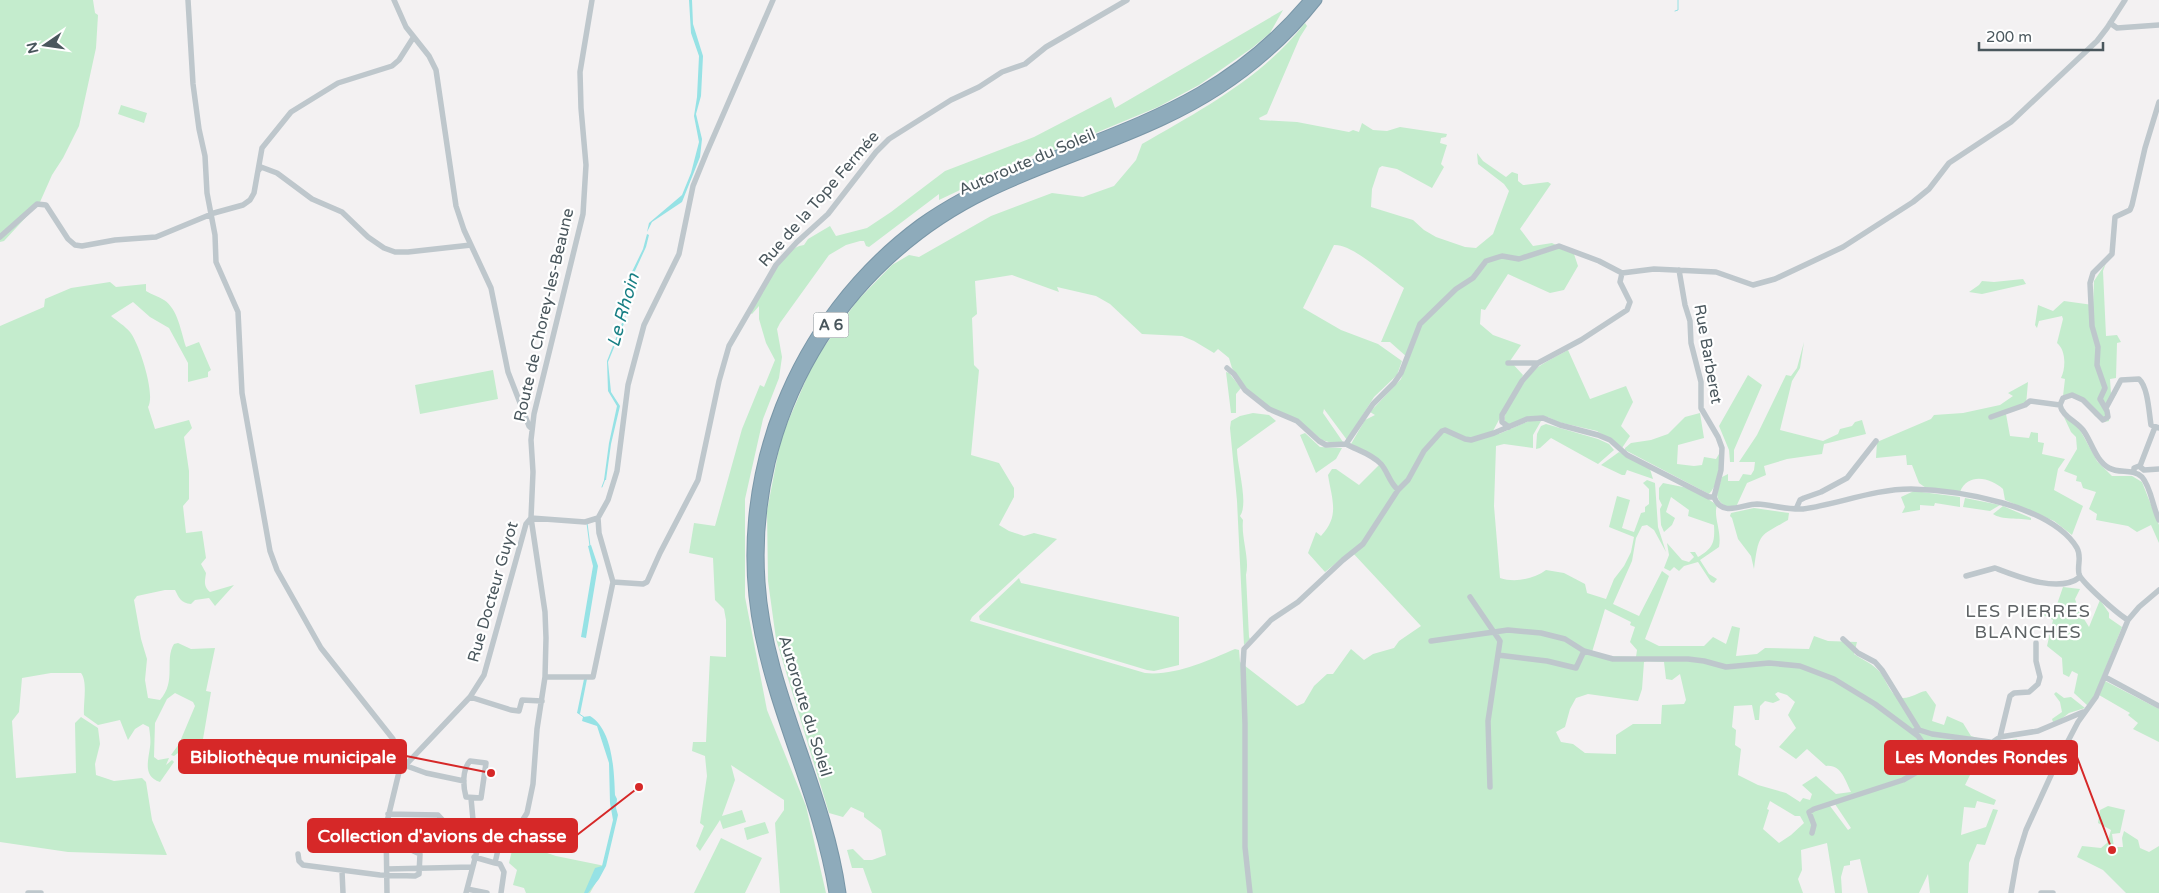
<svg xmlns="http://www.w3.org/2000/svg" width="2159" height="893" font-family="'Varela Round',sans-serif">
	<rect width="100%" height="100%" fill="#f3f1f2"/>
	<path fill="#c4eccd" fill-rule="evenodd" d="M 0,0 L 93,0 L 95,13 L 98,15 L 96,48 L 79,126 L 63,158 L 52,175 L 40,202 L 4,241 L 0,242 Z
		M 1283,10 L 1270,33 L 1252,48 L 1199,85 L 1158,107 L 1050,152 L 1034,155 L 939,200 L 939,194 L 869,247 L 866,246 L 864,241 L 860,241 L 846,245 L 829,255 L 780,323 L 777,329 L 782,357 L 779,378 L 763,419 L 745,499 L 745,597 L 767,710 L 806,806 L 826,893 L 780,893 L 775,823 L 784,810 L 784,800 L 731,765 L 735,780 L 722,816 L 742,810 L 746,822 L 723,829 L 720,820 L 700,851 L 696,846 L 704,826 L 700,823 L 707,776 L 705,756 L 692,751 L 693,742 L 706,742 L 710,656 L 726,657 L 726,620 L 724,609 L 715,600 L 713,558 L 689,553 L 694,523 L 715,526 L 742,429 L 760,385 L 764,387 L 775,360 L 766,343 L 759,319 L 759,306 L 752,314 L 748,312 C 759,294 782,247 804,245 L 808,239 L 830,226 L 836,236 L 867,228 L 891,212 L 945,171 L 1034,137 L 1111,97 L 1115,108 Z
		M 1305,23 L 1307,26 L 1300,37 L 1267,114 L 1259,118 L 1260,120 L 1297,122 L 1349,132 L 1353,130 L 1359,132 L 1362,123 L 1373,130 L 1387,131 L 1400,127 L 1447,134 L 1446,137 L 1441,138 L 1440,143 L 1447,145 L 1441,164 L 1444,167 L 1432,188 L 1397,169 L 1382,166 L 1379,168 L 1372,189 L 1371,207 L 1413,220 L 1424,230 L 1436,237 L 1465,247 L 1476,248 L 1493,234 L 1509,191 L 1504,184 L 1478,164 L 1477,153 L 1483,161 L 1506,177 L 1512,172 L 1518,174 L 1518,181 L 1523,185 L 1548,182 L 1551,184 L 1520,229 L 1533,246 L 1552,243 L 1574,254 L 1578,266 L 1564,290 L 1550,293 L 1508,274 L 1485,310 L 1481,309 L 1480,324 L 1493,335 L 1521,345 L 1510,361 L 1523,375 L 1493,431 L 1499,434 L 1529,421 L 1541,421 L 1533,435 L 1533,448 L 1504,444 L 1496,446 L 1494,506 L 1500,578 C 1515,583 1534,579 1546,570 L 1564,573 L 1585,584 L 1587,593 L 1606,599 L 1614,579 L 1624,566 L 1631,552 L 1634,537 L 1609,527 L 1617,496 L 1630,500 L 1622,528 L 1634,532 L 1641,513 L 1645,512 L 1645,507 L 1649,504 L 1649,489 L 1643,483 L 1647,480 L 1655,483 L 1658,527 L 1666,552 L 1654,530 L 1647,525 L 1642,526 L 1636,538 L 1632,561 L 1613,604 L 1639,616 L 1662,571 L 1669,576 L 1645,639 L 1659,646 L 1704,646 L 1713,637 L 1726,644 L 1732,626 L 1740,628 L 1736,656 L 1757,654 L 1765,648 L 1809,649 L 1814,636 L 1828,641 L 1857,642 L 1854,654 C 1863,660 1873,664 1880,672 C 1887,681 1891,698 1903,698 C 1912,698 1918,692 1926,691 L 1936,705 L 1932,721 L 1944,725 L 1947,716 L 1963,723 L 1971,736 L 1995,743 L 2017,739 L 2018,742 L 1988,752 L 1988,756 L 1997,760 L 1981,773 L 1971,773 L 1965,785 L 1996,800 L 1994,805 L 1977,801 L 1975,808 L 1964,807 L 1961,835 L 1986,827 L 1993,809 L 1998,810 L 1985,845 L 1977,844 L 1969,863 L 1968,893 L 1930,893 L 1928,874 L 1919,893 L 1868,893 L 1860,859 L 1850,861 L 1850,865 L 1844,866 L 1841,877 L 1842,893 L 1835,893 L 1827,843 L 1801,850 L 1802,870 L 1798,879 L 1803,893 L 872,893 L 863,868 L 852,868 L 847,850 L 853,849 L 864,860 L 872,860 L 886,855 L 881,830 L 864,817 L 864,813 L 851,807 L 843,817 L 829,813 L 776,639 L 768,581 L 767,511 L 781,438 L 814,361 L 857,301 L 892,265 L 909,255 L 919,257 L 991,216 L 1052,193 L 1083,197 L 1114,186 L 1136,160 L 1142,144 C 1201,110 1262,78 1305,23 ZM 1334,245 C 1353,244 1388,277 1404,288 L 1381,342 L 1390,342 L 1408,358 L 1401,379 L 1370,412 L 1375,415 L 1365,420 L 1351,444 L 1382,462 L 1359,485 L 1336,469 L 1332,469 L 1328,475 C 1332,500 1340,516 1321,536 L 1316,532 L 1308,553 L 1325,572 L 1351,551 L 1421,626 L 1399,641 L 1394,648 L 1373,654 L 1364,660 L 1351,649 L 1333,674 L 1327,674 L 1314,686 L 1304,703 L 1297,706 L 1240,662 L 1239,650 L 1235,649 C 1207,661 1175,676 1145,673 L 970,621 L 972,617 L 1057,539 L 1034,533 L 1024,536 L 1009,531 L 999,525 L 1014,497 L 1014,488 L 999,463 L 971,455 L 979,370 L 974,365 L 972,318 L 977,314 L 975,281 L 1012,275 L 1059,292 L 1057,287 L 1096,296 L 1110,304 L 1142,334 L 1182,336 L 1194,341 L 1214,353 L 1218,349 L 1229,358 L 1232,368 L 1245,388 L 1273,410 L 1297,419 L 1322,440 L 1332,443 L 1343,442 L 1323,413 L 1324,409 L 1347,440 L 1374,397 L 1397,375 L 1402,361 L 1378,344 L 1341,330 L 1303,308 ZM 1605,609 L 1631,622 L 1630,625 L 1635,627 L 1630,642 L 1637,650 L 1636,657 L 1608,656 L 1592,652 ZM 1647,661 L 1664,662 L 1666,679 L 1672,680 L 1680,674 L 1686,700 L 1684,704 L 1662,705 L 1661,724 L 1633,724 L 1616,735 L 1616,754 L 1585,753 L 1573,744 L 1561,742 L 1556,732 L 1565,727 L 1570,709 L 1576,698 L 1588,694 L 1638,701 L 1642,689 L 1644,662 ZM 1778,692 L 1787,695 L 1795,702 L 1788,715 L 1796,728 L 1779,747 L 1796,759 L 1807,749 L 1826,766 C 1841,764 1845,780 1851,792 L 1836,794 L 1816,776 L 1802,785 L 1812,794 L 1810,800 L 1803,798 L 1800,802 L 1786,793 L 1758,785 L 1738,775 L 1741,749 L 1735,745 L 1736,730 L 1732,727 L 1734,706 L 1752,705 L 1755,720 L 1759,720 L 1760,706 L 1765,701 L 1773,703 L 1780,700 L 1775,694 ZM 1770,801 L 1795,816 L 1800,816 L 1804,823 L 1791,835 L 1779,843 L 1763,829 L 1769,810 L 1767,809 ZM 1835,804 L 1851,828 L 1848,830 L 1830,806 Z
		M 121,105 L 147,113 L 144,123 L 118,114 Z
		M 2106,263 L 2103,271 L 2106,336 L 2117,335 L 2121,342 L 2117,343 L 2116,378 L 2110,379 L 2111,393 L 2117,393 L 2109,406 L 2109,421 L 2105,422 L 2095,416 L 2087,406 L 2087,401 L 2063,396 L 2065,379 L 2061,378 C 2066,368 2066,350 2057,343 L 2063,319 L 2062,316 L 2039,321 L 2037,328 L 2035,325 L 2038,305 L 2053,311 L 2064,301 L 2093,305 L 2094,281 Z
		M 2023,279 L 2026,284 L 1982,294 L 1969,292 L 1979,285 L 1982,281 L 1994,282 Z
		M 110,282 L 116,287 L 146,284 L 146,291 C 152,295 158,296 164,300 C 178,309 181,332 186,347 L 199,342 L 211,370 L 208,372 L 208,377 L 188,382 L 188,363 L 169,328 L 150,317 L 133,302 L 111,316 C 117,321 125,326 130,332 C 139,343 156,395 148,407 L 155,429 L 189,420 L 192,428 L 184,437 L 189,471 L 189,499 L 183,506 L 186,533 L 202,531 L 206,558 L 201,564 L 206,573 C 205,581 203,586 210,592 L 234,585 L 215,606 L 209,598 L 195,600 L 191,604 C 181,603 179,598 175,590 L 165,590 L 137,596 L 134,600 L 141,639 L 147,659 L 145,680 L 148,698 L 160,700 C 177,681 164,660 174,644 L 178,643 L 191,649 L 215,648 L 206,691 L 211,692 L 203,739 L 194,741 L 174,756 L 171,755 L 179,744 L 195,706 L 193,702 L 175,693 L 167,699 L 155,723 L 154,757 L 158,760 L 169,758 L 166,765 L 172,760 L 174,762 L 160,782 C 143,776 148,762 150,747 C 151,741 150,734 149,727 L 143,724 L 135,729 L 128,740 L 120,720 L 98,725 L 84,715 C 83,703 88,682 81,673 L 51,673 L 22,678 L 19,712 L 12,721 L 16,778 L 76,773 L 75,723 L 81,717 L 98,728 L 100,744 L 95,764 L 96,775 L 114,781 L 142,778 L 146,782 L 152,820 L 167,855 L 68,852 L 0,842 L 0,326 L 44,307 L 45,299 L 71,288 Z
		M 1804,342 L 1800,368 L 1792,381 L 1780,430 L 1823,441 L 1838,434 L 1840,429 L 1852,426 L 1855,422 L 1862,420 L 1866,434 L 1824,444 L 1822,454 L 1787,459 L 1764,466 L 1766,475 L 1747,483 L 1736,507 L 1728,508 C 1712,497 1717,494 1722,477 L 1728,474 L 1728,481 L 1739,481 L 1743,474 L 1751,475 L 1754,470 L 1755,462 L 1739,462 L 1757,435 L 1786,375 L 1791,376 L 1797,368 Z
		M 1568,350 L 1590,399 L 1626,386 L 1633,402 L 1621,426 L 1630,436 L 1622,448 L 1597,431 L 1558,422 L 1548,417 L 1509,424 L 1505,423 C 1501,410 1529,372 1541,365 C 1549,360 1559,355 1568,350 Z
		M 493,370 L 498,399 L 420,414 L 415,385 Z
		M 1226,372 L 1229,373 L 1241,388 L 1236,394 L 1236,413 L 1231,413 Z
		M 1748,375 L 1762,385 L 1734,450 L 1734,462 L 1730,462 L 1729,450 L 1719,426 Z
		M 2028,382 L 2026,405 L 2006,414 L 2010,436 L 2029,438 L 2031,432 L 2038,433 L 2038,442 L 2044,443 L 2042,454 L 2065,459 L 2058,469 L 2054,490 L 2083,506 L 2072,535 L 2054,521 L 2005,500 L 2003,489 C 1991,478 1968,472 1960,492 L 1926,488 L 1919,483 L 1912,465 L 1907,465 L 1906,455 L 1876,458 L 1877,442 L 1931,419 L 1934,415 L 1963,413 L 2000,405 L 2013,396 L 2008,393 Z
		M 1253,413 L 1269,415 L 1276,421 L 1237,449 C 1237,466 1249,504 1240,516 L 1243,520 C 1241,539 1250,558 1246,575 L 1249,637 L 1250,639 L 1244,645 L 1237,501 L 1230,428 L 1231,421 L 1240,416 Z
		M 1700,413 L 1704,438 L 1678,445 L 1677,464 L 1694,466 L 1702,465 L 1704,457 L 1716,459 L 1719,454 C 1721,467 1718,485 1709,494 L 1625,450 L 1625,448 L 1631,443 L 1651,440 L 1668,434 L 1685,417 Z
		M 2064,417 L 2079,428 L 2097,461 L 2112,476 L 2132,476 L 2142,482 L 2159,525 L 2159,543 L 2151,525 L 2137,532 L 2128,526 L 2096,520 L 2097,514 L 2089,509 L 2096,492 L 2083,488 L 2081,482 L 2076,481 L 2077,476 L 2064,471 L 2077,449 L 2076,437 L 2071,432 Z
		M 1546,424 L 1598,439 L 1609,444 L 1614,450 L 1598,464 L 1551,438 L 1540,448 L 1536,449 L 1537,434 L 1541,426 Z
		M 1305,433 L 1320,447 L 1342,448 L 1336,459 L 1316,473 L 1300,435 Z
		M 1619,452 L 1650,469 L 1653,479 L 1627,470 L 1625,475 L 1622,475 L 1601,465 Z
		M 1663,483 L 1693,489 L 1717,505 C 1713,517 1722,531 1719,547 L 1700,560 L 1709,574 L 1717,579 L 1714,583 L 1711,582 L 1698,562 L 1684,566 L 1679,571 L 1674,567 L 1670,571 L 1664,568 L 1669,555 L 1667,543 L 1682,560 L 1689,562 L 1694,557 L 1690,552 L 1695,552 L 1698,557 C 1713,548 1715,543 1714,525 L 1688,516 L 1689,510 L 1671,497 L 1666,512 L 1675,518 L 1672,525 L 1664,532 L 1661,525 L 1660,509 L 1662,505 L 1659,499 L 1659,488 Z
		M 1914,491 L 1960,497 L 1960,507 L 1935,503 L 1934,506 L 1920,505 L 1920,510 L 1902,513 L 1905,507 L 1901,497 Z
		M 1965,498 L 2000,505 L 1990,511 L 1963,507 Z
		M 2003,506 L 2031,518 L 2031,520 C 2020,518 2001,520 1993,514 Z
		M 1754,508 L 1789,513 L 1788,520 C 1759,537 1759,532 1754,569 L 1751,556 L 1738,539 L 1732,518 L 1730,516 L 1731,513 Z
		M 1019,578 L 1021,583 L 1179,617 L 1179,665 L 1154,671 L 1147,670 L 980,620 L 979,616 Z
		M 2063,587 L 2080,589 L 2075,599 L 2079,611 L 2089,627 L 2100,600 L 2109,613 L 2109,618 L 2122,627 L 2094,697 L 2088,706 L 2074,693 L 2078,674 L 2072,671 L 2069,677 L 2063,674 L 2062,658 L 2047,646 L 2053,620 L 2037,612 L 2037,608 L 2054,613 Z
		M 2105,681 L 2159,709 L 2159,742 L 2133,729 L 2138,723 L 2128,715 L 2130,713 L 2099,695 Z
		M 2056,692 L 2064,698 L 2071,697 L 2085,708 L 2069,713 L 2060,720 L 2053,722 L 2052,719 L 2062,712 L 2060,702 L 2054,694 Z
		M 2108,806 L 2125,810 L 2120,833 L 2112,834 L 2114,847 L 2123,847 L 2122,838 L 2124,831 L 2138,840 L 2140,848 L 2149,852 L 2159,846 L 2159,893 L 2126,893 L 2103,870 L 2077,857 L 2082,846 L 2101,848 L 2107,843 L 2111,830 L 2098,823 L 2100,810 Z
		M 765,822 L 769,833 L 747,840 L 744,828 Z
		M 721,838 L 762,858 L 745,893 L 694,893 Z
		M 514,842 L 556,856 L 605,866 L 590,893 L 526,893 L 524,888 L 513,885 L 517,870 L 509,863 Z"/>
	<path fill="#96e2e5" d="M 689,0 L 692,0 L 693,24 L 703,56 L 701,96 L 696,114 L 702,139 L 700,157 L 682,202 L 652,222 L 647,232 L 649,223 L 682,195 L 691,173 L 699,142 L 694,116 L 697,97 L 699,56 L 691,33 Z
		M 647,234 L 649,235 L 646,247 L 629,284 L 625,321 L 608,362 L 611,392 L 620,406 L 611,444 L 606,480 L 604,480 L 609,443 L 617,406 L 608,391 L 607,361 L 622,323 L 627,282 L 643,249 Z
		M 591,545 L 598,566 L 586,638 L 581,637 L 593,566 L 588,546 Z
		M 584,679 L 587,679 L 580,714 L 577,713 Z
		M 590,716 C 613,730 614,771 615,795 L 617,799 L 616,808 L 618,815 L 606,866 L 599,879 L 588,893 L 584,893 L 595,868 L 602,866 L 613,820 L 610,803 L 609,763 L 597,726 L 582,721 L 583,717 Z"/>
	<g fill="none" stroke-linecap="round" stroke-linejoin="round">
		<path stroke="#96e2e5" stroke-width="1" d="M 1675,11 L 1678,10 L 1678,0
			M 602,487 L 605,479
			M 587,523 L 590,546
			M 578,713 L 585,718"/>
		<g stroke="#7996a7" stroke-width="11">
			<path id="highway" d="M 834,893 C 820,804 778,723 760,635 C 728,480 793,318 920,224 C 952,201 989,183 1025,168 C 1139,121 1226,99 1309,0
				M 841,893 C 826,786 767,690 760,582 C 749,419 840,264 987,193 C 1044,165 1106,147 1163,120 C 1224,92 1276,52 1317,0"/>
		</g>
		<path stroke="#bec7cc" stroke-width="5.5" d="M 188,0 L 193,84 L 199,129 L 205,156 L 207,193 L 215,235 L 216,262 L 238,312 L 242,393 L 270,551 L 277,570 L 321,648 L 393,739 L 400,761 L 404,765
			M 394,0 L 406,27 L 429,56 L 436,70 L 456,206 L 464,230 L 491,288 L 508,372 L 529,426 L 532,429
			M 2110,23 L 2117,28 L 2159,25
			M 258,171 L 261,167 L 277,173 L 312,199 L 342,212 L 368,237 L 384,248 L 395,252 L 408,252 L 471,245
			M 0,237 L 37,204 L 46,205 L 68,239 L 75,245 L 82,246 L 115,240 L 156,237 L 214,213 L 243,205 L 250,200 L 254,193 L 262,148 L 291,112 L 338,83 L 392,66 L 399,60 L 413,38
			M 1679,270 L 1685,305 L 1690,321 L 1691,343 L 1701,382 L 1701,408 L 1718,437 L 1722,448 L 1721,470 L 1714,497
			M 1508,363 L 1538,363
			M 1227,368 L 1234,374 L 1245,390 L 1269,409 L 1297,421 L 1319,441 L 1326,445 L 1346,444 L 1373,404 L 1394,383 L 1401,373 L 1420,324 L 1456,289 L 1473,278 L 1486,261 L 1502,256 L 1519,259 L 1559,246 L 1599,261 L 1622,273
			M 2060,405 L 2063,398 L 2072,395 L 2083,400 L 2103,420 L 2108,417 L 2107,411 L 2100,399 L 2105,388 L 2097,365 L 2098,347 L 2092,326 L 2090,283 L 2093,273 L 2112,254 L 2115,217 L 2130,210 L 2132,205 L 2145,148 L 2159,102
			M 2060,405 C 2062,416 2076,421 2083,430 C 2092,442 2095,460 2109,468 C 2120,474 2132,468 2142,477 C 2151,487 2153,508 2159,520
			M 2106,408 L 2121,380 L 2139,379 C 2148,387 2149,413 2151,425 L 2159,428
			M 1991,417 L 2025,405 L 2030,401 L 2060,405
			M 1509,427 L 1502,422 L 1502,415 L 1522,381 L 1538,363 L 1581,340 L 1627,310 L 1630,302 L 1620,282 L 1622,273 L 1654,269 L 1716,272 L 1753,285 L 1775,279 L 1843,247 L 1913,202 L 1929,189 L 1949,163 L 2011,122 L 2097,41 L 2107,28 L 2125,0
			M 1346,444 C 1357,450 1372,454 1381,464 C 1388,472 1389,482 1398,490
			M 2140,466 L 2155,427
			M 2134,472 L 2134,468 L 2139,466 L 2144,470 L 2159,469
			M 1714,497 C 1722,518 1743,504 1757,504 C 1773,505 1787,510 1803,509 C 1839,504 1874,489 1911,489 C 1958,490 2051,505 2077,548 C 2082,557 2077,565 2079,574 C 2081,582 2119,615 2128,620
			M 1796,509 L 1800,500 L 1804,498 L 1821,492 L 1847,478 L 1876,441
			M 531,518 L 585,522 L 598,518
			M 598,518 L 608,500 L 617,471 L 628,385 L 644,325 L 679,254 L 693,186 L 706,154 L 773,0
			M 1966,576 L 1995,568 C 2016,576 2059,594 2080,577
			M 613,582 L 643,584 L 647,582 L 660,553 L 698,480 L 719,381 L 729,346 L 776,265 L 797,242 L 828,214 L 876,152 L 889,139 L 951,100 L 979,87 L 1002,72 L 1025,64 L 1046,47 L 1127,0
			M 1470,597 L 1500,641 L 1488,721 L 1490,787
			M 1843,639 L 1858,653 L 1875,662 L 1882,670 L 1919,730
			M 1431,641 L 1508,630 L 1541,633 L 1565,639 L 1584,651 L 1613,659 L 1688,659 L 1704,661 L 1726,667 L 1769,663 L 1800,666 L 1834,679 L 1875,704 L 1918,736 L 1936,762
			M 1498,655 L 1547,661 L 1576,668 L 1584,651
			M 545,677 L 593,677 L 613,582 L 599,533 L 598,518
			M 2105,677 L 2159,706
			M 470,697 L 511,710 L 519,711 L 522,700 L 542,701
			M 1916,729 L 1932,734 L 1990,742
			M 2000,737 L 2010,696 L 2014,693 L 2029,692 L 2038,684 L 2040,677 L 2036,661 L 2036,643
			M 470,761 L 486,763 L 481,798 L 466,797 C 463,786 462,770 470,761 Z
			M 404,765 L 426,773 L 464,781
			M 471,798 L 475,842 L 478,844
			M 388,814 L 438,815 L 460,839 L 475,842
			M 1812,833 L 1814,825 L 1809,812 L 1814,809 L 1903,780 L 1931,764 L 1971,757 L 2000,737 L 2038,731 L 2083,712
			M 298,854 L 299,861 L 303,865 L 380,875 L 415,876 L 419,874 L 420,854 L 409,849 L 407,841 L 408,832 L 398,831
			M 474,857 L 495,863 L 500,841
			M 495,863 L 500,864 L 504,872 L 501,893
			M 387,869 L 472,867
			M 342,871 L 343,893
			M 467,889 L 487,893
			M 28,893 L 41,893
			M 387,893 L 386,826 L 399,772 L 470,697 L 484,675 L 526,524 L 531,518
			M 466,893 L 478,847 L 502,840 L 522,821 L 527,813 L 533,784 L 537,729 L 545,677 L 546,638 L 545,612 L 531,518 L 533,472 L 531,440 L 534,414 L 583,214 L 586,165 L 581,108 L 580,72 L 592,0
			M 1250,893 L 1245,847 L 1245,724 L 1243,665 L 1244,649 L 1271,620 L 1298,602 L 1343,560 L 1363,544 L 1398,490 L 1408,480 L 1424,451 L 1442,431 L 1445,430 L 1465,439 L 1471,440 L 1494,433 L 1527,419 L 1543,418 L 1560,425 L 1598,435 L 1610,440 L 1627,455 L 1709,497 L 1714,497
			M 2011,893 L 2017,859 L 2026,830 L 2057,762 L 2078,722 L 2096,697 L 2128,620 L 2139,607 L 2159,590
			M 2041,893 L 2053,893"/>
		<use href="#highway" stroke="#8eabbb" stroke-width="9"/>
	</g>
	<g text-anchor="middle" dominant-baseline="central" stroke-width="4.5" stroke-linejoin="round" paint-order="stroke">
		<rect fill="#fff" stroke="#80898e" stroke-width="1" x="813.5" y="312.5" width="35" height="25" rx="4"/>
		<g font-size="15" font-weight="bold" fill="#4a575d">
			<text x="831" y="325">A 6</text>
		</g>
		<g font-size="16" fill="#4a575d" stroke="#fff">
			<text transform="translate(1027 162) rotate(-23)">Autoroute du Soleil</text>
			<text transform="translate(819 199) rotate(-49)">Rue de la Tope Fermée</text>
			<text transform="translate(544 315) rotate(-77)">Route de Chorey-les-Beaune</text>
			<text transform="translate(1708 354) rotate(80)">Rue Barberet</text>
			<text transform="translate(493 592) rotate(-74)">Rue Docteur Guyot</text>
			<text transform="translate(805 706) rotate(73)">Autoroute du Soleil</text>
		</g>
		<g font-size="18" font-style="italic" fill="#187f84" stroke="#fff">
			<text transform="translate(623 310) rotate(-74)">Le Rhoin</text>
		</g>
		<g font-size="18" letter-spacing="1" fill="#5e6365" stroke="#fff">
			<text x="2028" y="611">LES PIERRES<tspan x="2028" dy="21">BLANCHES</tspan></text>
		</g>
	</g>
	<path fill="none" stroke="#d62828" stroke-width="2" d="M491 773L406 756M2112 850L2077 757M639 787L577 835"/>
	<g fill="#d62828" stroke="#fff" stroke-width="2">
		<circle cx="491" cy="773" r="5"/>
		<circle cx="2112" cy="850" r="5"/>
		<circle cx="639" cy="787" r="5"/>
	</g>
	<g fill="#d62828" stroke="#d62828" stroke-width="2">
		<rect x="179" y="740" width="227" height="33" rx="5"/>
		<rect x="1885" y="741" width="192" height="33" rx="5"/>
		<rect x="308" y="819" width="269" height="33" rx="5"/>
	</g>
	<g font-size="18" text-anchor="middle" font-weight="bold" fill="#fff">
		<text x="293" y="763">Bibliothèque municipale</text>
		<text x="1981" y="763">Les Mondes Rondes</text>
		<text x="442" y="842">Collection d'avions de chasse</text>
	</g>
	<g transform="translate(45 45) rotate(257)" stroke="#ffffff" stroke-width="4" paint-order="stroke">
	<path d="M0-4L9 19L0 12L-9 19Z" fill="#4a575d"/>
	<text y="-8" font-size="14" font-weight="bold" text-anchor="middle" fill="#4a575d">N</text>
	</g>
	<path d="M1979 42v8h124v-8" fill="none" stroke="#4a575d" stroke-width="2.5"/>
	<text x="1986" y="42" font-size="15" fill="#4a575d" stroke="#ffffff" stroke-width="4" paint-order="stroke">200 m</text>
</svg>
